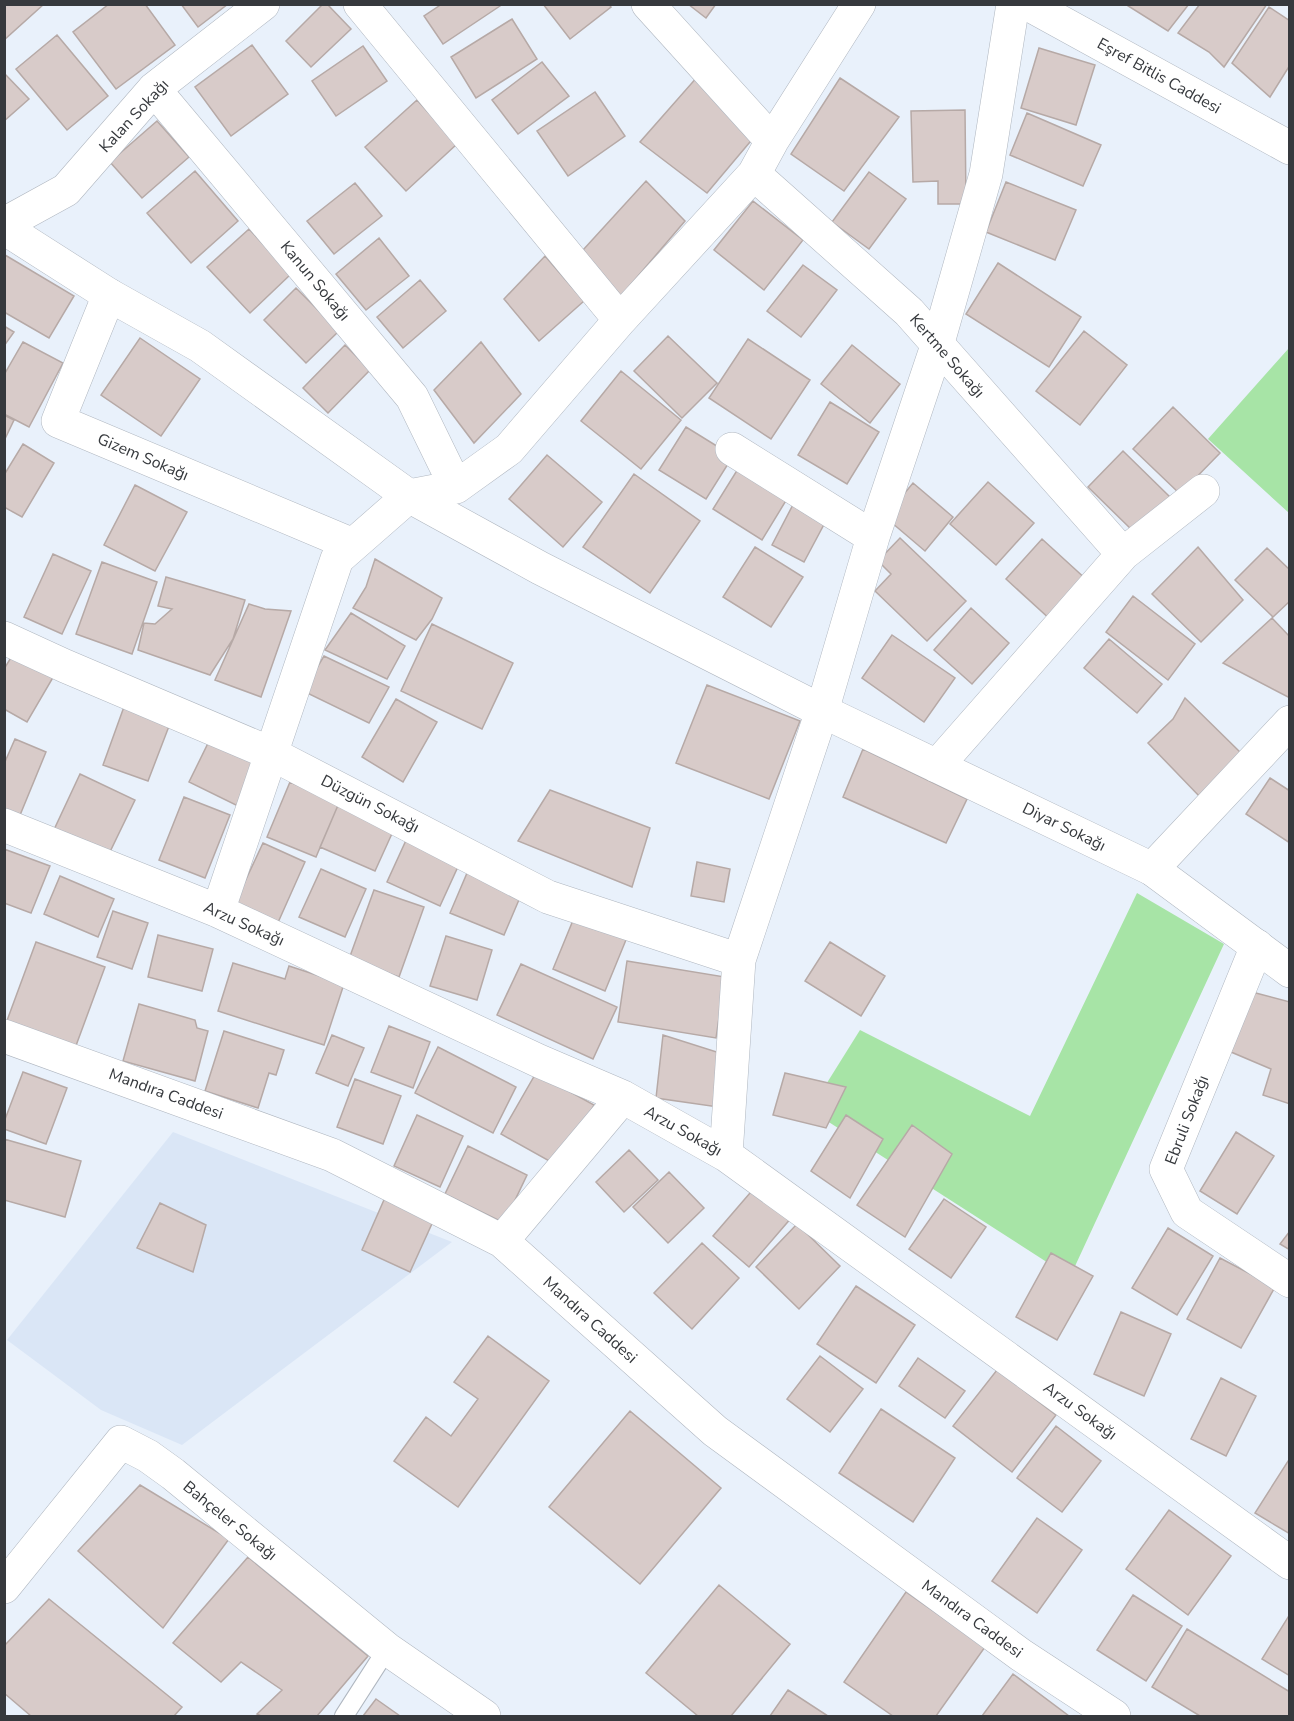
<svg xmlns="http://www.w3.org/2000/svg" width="1294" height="1721" font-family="'Nunito Sans',sans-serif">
	<rect width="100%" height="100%" fill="#e9f1fb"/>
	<path fill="#dae6f6" d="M 173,1132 L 452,1242 L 182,1445 L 101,1410 L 7,1340 Z"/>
	<path fill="#a7e4a6" d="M 1289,348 L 1289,513 L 1208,439 Z
		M 1137,893 L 1224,944 L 1070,1277 L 810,1110 L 860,1030 L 1030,1116 Z"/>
	<path fill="#d8cbc9" stroke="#b6a9a6" stroke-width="1.5" d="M 4,4 L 44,4 L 4,40 Z
		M 109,4 L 145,4 L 175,45 L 116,89 L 73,32 Z
		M 181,4 L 228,4 L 198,27 Z
		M 323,4 L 327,4 L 351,29 L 311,67 L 286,41 Z
		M 442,4 L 498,4 L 500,6 L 443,44 L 424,16 Z
		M 543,4 L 609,4 L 611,7 L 570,39 Z
		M 688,4 L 716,4 L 706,18 Z
		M 1125,4 L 1189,4 L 1168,31 Z
		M 1200,4 L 1267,4 L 1224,67 L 1209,52 L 1178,33 Z
		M 1269,7 L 1290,21 L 1290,65 L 1270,97 L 1232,63 Z
		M 512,19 L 537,59 L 476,98 L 451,57 Z
		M 57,35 L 108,96 L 67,130 L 16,69 Z
		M 252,45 L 288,94 L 231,136 L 195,87 Z
		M 363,46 L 387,81 L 336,116 L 312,81 Z
		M 1039,48 L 1095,65 L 1076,125 L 1021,108 Z
		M 542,62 L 569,96 L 518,134 L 492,100 Z
		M 4,73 L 29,99 L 4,121 Z
		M 698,76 L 755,136 L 707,193 L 640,142 Z
		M 840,78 L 899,117 L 844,191 L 791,154 Z
		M 595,92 L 625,136 L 568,176 L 537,131 Z
		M 417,100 L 457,144 L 406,191 L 365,147 Z
		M 965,110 L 966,204 L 938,204 L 938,181 L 913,182 L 911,111 Z
		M 1027,113 L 1101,145 L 1083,186 L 1010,155 Z
		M 157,121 L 189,157 L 142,198 L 110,162 Z
		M 195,171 L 238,221 L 191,263 L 147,213 Z
		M 869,172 L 906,199 L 869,249 L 832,222 Z
		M 646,181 L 685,221 L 621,296 L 583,250 Z
		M 1006,182 L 1076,210 L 1055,260 L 986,232 Z
		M 355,183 L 382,216 L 334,254 L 307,221 Z
		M 753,201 L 803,240 L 764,290 L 714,250 Z
		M 249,229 L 291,274 L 250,313 L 207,267 Z
		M 379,238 L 409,276 L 366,310 L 336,274 Z
		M 5,255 L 74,296 L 49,338 L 4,312 Z
		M 545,256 L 584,301 L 539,341 L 504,299 Z
		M 998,263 L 1081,317 L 1049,367 L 966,314 Z
		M 803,265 L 837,290 L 801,337 L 767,311 Z
		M 420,280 L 446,311 L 403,348 L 377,317 Z
		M 296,288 L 339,331 L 306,363 L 264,320 Z
		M 4,326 L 14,332 L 4,346 Z
		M 1084,331 L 1127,365 L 1080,425 L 1036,391 Z
		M 668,336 L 717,383 L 682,418 L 634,371 Z
		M 140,338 L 200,379 L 161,436 L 101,395 Z
		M 748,339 L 810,380 L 771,439 L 709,398 Z
		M 23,342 L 63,363 L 29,427 L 4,414 L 4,375 Z
		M 481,342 L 521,394 L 474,443 L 434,390 Z
		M 345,345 L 370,370 L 328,413 L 303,388 Z
		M 852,345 L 900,384 L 870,423 L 821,384 Z
		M 621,371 L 681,420 L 641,469 L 581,421 Z
		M 830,402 L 879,432 L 847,484 L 798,455 Z
		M 1173,407 L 1220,453 L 1180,494 L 1133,449 Z
		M 4,415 L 14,420 L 4,441 Z
		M 686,427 L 733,456 L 706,499 L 659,470 Z
		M 23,444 L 54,463 L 22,517 L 4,507 L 4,475 Z
		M 1123,451 L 1170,497 L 1135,533 L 1088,487 Z
		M 547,455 L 602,502 L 563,547 L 509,499 Z
		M 741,464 L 790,494 L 762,540 L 713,509 Z
		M 634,474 L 700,521 L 650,593 L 583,547 Z
		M 988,482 L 1034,523 L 996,565 L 950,524 Z
		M 913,483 L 953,517 L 925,551 L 885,517 Z
		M 135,485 L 187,512 L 155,571 L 104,545 Z
		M 797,497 L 829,515 L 804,562 L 772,545 Z
		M 900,538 L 966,601 L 927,641 L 875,591 L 891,574 L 878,561 Z
		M 1042,539 L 1088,581 L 1052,621 L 1006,579 Z
		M 755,547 L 803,577 L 771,627 L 723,597 Z
		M 1198,547 L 1243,600 L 1201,642 L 1152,594 Z
		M 1267,548 L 1290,570 L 1290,601 L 1273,617 L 1235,580 Z
		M 53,554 L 91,571 L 62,634 L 24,617 Z
		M 375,559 L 442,598 L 432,619 L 416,640 L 353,608 L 366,587 Z
		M 102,562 L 157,582 L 132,654 L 76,634 Z
		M 166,577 L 245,600 L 233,639 L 210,675 L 138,650 L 144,623 L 155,624 L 172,609 L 158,606 Z
		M 1133,596 L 1195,644 L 1168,680 L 1106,632 Z
		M 249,604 L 265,609 L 291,611 L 261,697 L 215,680 Z
		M 971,608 L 1009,643 L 972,684 L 934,650 Z
		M 351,613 L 405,646 L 387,679 L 325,650 Z
		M 1272,618 L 1290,637 L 1290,698 L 1223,663 Z
		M 432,624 L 513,663 L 482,729 L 401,691 Z
		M 892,635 L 955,678 L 924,722 L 862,678 Z
		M 1109,639 L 1162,684 L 1137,713 L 1084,668 Z
		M 15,651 L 55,674 L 27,722 L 4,709 L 4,669 Z
		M 324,656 L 389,687 L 369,723 L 303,691 Z
		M 707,685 L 800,721 L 769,799 L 676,763 Z
		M 1185,698 L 1244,756 L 1201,798 L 1148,743 L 1173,719 Z
		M 396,699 L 437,722 L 403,782 L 362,757 Z
		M 125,704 L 171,721 L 148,781 L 103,765 Z
		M 214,731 L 265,755 L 240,807 L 189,782 Z
		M 15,739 L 46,752 L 18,820 L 4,814 L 4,764 Z
		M 863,749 L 967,799 L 946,843 L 843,797 Z
		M 80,774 L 135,800 L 106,860 L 52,834 Z
		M 1270,778 L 1290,791 L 1290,843 L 1246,814 Z
		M 290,782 L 339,803 L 316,857 L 267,837 Z
		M 550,790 L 650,828 L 632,887 L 518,841 Z
		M 184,797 L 230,815 L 205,878 L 159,860 Z
		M 339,803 L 395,827 L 375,871 L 320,847 Z
		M 408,836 L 461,860 L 440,906 L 387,882 Z
		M 263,843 L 305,862 L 276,927 L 233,907 Z
		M 4,849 L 50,866 L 31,913 L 4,903 Z
		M 697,862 L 730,869 L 724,902 L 691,896 Z
		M 470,866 L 524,888 L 504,935 L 450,913 Z
		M 321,869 L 366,889 L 345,937 L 299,917 Z
		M 60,876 L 114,899 L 98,937 L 44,914 Z
		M 374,890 L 424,907 L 399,977 L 349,959 Z
		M 113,911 L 148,923 L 132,969 L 97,957 Z
		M 576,913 L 628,935 L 605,991 L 553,969 Z
		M 158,935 L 213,949 L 202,991 L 148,977 Z
		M 446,936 L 492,950 L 477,1000 L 430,986 Z
		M 36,942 L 105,967 L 74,1051 L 5,1026 Z
		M 830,942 L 885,976 L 861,1016 L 805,981 Z
		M 627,961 L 725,977 L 716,1038 L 618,1022 Z
		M 233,963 L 285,979 L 289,966 L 344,984 L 324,1045 L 218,1011 Z
		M 521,964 L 617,1007 L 593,1059 L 497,1015 Z
		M 1252,992 L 1290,1002 L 1290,1104 L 1263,1095 L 1271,1069 L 1231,1052 Z
		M 139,1004 L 195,1020 L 197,1028 L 208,1031 L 195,1081 L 123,1061 Z
		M 389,1026 L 430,1042 L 413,1088 L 371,1072 Z
		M 224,1031 L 284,1050 L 276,1075 L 269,1073 L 258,1108 L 205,1091 Z
		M 332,1035 L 364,1048 L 348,1086 L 316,1073 Z
		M 663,1035 L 723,1054 L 718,1107 L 656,1098 Z
		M 438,1047 L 516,1087 L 493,1133 L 415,1093 Z
		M 23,1072 L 67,1088 L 46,1144 L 4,1129 L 4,1122 Z
		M 536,1073 L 594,1105 L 560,1167 L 501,1134 Z
		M 785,1073 L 846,1087 L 826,1128 L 773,1115 Z
		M 355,1079 L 401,1096 L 383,1144 L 337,1127 Z
		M 417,1115 L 463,1136 L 440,1187 L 394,1166 Z
		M 846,1115 L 883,1139 L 850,1198 L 811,1171 Z
		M 912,1125 L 952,1154 L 905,1237 L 857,1205 Z
		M 1236,1132 L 1274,1156 L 1237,1214 L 1200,1191 Z
		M 4,1139 L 81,1161 L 65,1217 L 4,1200 Z
		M 468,1146 L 527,1175 L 504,1223 L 445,1194 Z
		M 629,1150 L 658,1180 L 624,1212 L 596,1182 Z
		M 669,1172 L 704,1208 L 668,1243 L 633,1207 Z
		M 756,1186 L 792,1217 L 749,1267 L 713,1236 Z
		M 387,1193 L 435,1217 L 410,1272 L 362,1250 Z
		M 944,1199 L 986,1227 L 951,1278 L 909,1249 Z
		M 160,1203 L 206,1225 L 193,1272 L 137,1248 Z
		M 797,1224 L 840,1266 L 799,1309 L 756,1267 Z
		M 1168,1228 L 1213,1256 L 1177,1315 L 1132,1288 Z
		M 1290,1231 L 1290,1250 L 1280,1244 Z
		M 702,1243 L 739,1278 L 692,1329 L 654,1293 Z
		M 1051,1253 L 1093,1276 L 1057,1340 L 1016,1317 Z
		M 1220,1258 L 1275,1287 L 1241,1348 L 1187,1319 Z
		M 856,1286 L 915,1325 L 876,1383 L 817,1344 Z
		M 1121,1312 L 1171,1334 L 1144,1396 L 1094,1374 Z
		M 488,1336 L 549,1381 L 458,1507 L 394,1461 L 426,1417 L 451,1436 L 478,1399 L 454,1382 Z
		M 820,1356 L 863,1389 L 830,1432 L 787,1399 Z
		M 918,1358 L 965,1391 L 945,1418 L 899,1386 Z
		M 997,1370 L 1056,1415 L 1012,1472 L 953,1426 Z
		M 1221,1378 L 1256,1396 L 1226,1456 L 1191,1439 Z
		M 881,1409 L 955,1458 L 913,1522 L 839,1473 Z
		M 630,1411 L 721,1488 L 640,1584 L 549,1507 Z
		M 1056,1426 L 1101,1461 L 1062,1512 L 1017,1478 Z
		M 1290,1458 L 1290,1534 L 1255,1513 Z
		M 140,1485 L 229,1539 L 163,1628 L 78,1551 Z
		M 1169,1510 L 1231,1556 L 1188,1615 L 1126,1569 Z
		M 1037,1518 L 1082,1550 L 1037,1613 L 992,1581 Z
		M 248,1557 L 368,1656 L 317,1716 L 261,1716 L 257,1714 L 282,1690 L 241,1662 L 221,1682 L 173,1643 Z
		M 719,1585 L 790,1644 L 731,1716 L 698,1716 L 646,1673 Z
		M 906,1592 L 985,1647 L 936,1716 L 893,1716 L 844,1682 Z
		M 1133,1595 L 1182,1626 L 1146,1681 L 1097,1650 Z
		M 49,1599 L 182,1707 L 174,1716 L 31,1716 L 4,1693 L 4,1646 Z
		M 1290,1614 L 1290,1676 L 1262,1659 Z
		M 1187,1629 L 1290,1692 L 1290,1716 L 1200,1716 L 1152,1687 Z
		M 1013,1674 L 1069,1716 L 982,1716 Z
		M 788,1690 L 828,1716 L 770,1716 Z
		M 376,1699 L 400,1716 L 363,1716 Z"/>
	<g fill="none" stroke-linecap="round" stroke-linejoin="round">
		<g stroke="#b0b7c0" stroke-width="20">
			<path id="service" d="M 344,1716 L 387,1649"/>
		</g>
		<g stroke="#b0b7c0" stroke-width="34">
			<path id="minor" d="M 360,4 L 620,320
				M 648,4 L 772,141
				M 154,89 L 412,397 L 456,487
				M 754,174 L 909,312 L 1123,554
				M 4,224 L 66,190 L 154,89 L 263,4
				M 109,295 L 58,421 L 353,545
				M 732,449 L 873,537
				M 4,638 L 65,666 L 270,753 L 548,897 L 739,960
				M 937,766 L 1123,554 L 1203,491
				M 4,825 L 218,911 L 539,1061 L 623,1097 L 726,1155 L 1290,1563
				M 1152,869 L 1290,722
				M 218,911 L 337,559 L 409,496 L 456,487 L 509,449 L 620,320 L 754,174 L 772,141 L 859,4
				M 1257,946 L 1166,1169 L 1187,1212 L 1290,1281
				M 4,1036 L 332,1155 L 502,1241 L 715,1431 L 1021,1655 L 1114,1716
				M 726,1155 L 739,960 L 822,711 L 873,537 L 937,346 L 986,174 L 1013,4
				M 502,1241 L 623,1097
				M 4,1587 L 121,1442 L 148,1456 L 173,1474 L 387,1649 L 484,1716"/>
		</g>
		<g stroke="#b0b7c0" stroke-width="34">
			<path id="tertiary" d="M 1028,4 L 1290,148
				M 4,228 L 109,295 L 200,346 L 409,496 L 540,568 L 822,711 L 1152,869 L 1290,971"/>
		</g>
		<use href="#service" stroke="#fff" stroke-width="18"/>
		<use href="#minor" stroke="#fff" stroke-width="33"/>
		<use href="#tertiary" stroke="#fff" stroke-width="33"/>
	</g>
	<g text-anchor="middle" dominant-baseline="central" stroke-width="6" stroke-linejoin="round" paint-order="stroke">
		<g font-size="16" fill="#36393d" stroke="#fff">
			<text transform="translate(1159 76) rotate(29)">Eşref Bitlis Caddesi</text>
			<text transform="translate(134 116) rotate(-47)">Kalan Sokağı</text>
			<text transform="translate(315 281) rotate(50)">Kanun Sokağı</text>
			<text transform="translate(947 356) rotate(49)">Kertme Sokağı</text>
			<text transform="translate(143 457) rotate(23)">Gizem Sokağı</text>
			<text transform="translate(370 804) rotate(27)">Düzgün Sokağı</text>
			<text transform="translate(1064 827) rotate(26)">Diyar Sokağı</text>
			<text transform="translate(244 924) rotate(24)">Arzu Sokağı</text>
			<text transform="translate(166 1094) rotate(20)">Mandıra Caddesi</text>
			<text transform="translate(1187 1120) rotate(-69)">Ebruli Sokağı</text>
			<text transform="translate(683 1131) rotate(29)">Arzu Sokağı</text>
			<text transform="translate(590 1320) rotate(42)">Mandıra Caddesi</text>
			<text transform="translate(1080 1411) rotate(36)">Arzu Sokağı</text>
			<text transform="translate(230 1521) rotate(39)">Bahçeler Sokağı</text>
			<text transform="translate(972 1619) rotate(36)">Mandıra Caddesi</text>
		</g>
	</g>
	<rect width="1294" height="1721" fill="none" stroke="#36393d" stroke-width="12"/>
</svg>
